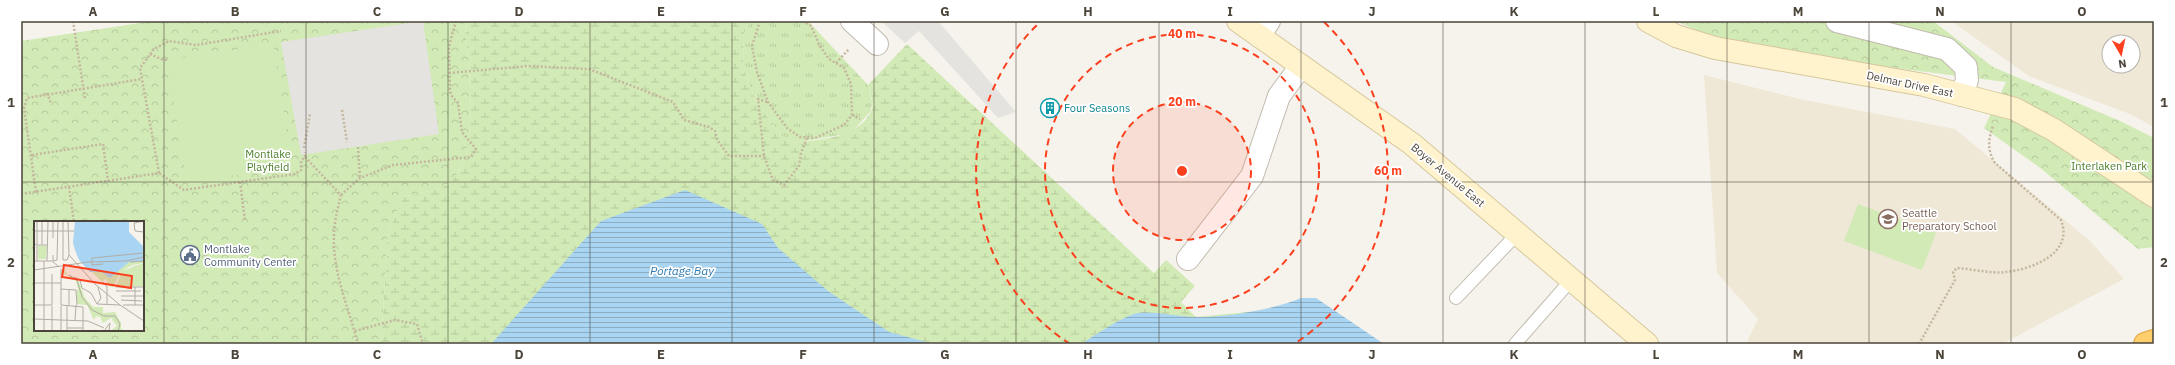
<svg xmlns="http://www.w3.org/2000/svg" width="2175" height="365" font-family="'IBM Plex Sans',sans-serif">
	<defs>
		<pattern id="grass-tufts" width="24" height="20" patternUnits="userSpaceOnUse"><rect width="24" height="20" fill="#d2eab5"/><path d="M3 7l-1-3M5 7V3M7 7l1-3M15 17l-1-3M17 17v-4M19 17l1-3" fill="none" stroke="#b6ca9c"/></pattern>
		<pattern id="wetland-marsh" width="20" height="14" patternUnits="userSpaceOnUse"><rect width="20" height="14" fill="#d2eab5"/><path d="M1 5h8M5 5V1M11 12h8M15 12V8" fill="none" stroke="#b6ca9c"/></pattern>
		<pattern id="park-crowns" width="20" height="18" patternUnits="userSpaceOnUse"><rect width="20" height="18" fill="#d2eab5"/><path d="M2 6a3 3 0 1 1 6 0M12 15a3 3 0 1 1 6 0" fill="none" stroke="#b6ca9c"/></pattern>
		<pattern id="water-rules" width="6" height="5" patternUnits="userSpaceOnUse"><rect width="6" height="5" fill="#a9d4f2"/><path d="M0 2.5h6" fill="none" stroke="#8caec5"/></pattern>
	</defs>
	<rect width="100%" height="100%" fill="#f6f3ec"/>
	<path fill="#efe8d6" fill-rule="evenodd" d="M 1951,21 L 2154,21 L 2154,127 L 2130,114 L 2029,76 ZM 2109,42 L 2133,42 L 2133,66 L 2109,66 Z
		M 1704,75 L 1800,99 L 1955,129 L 2089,240 L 2124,279 L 2002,344 L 1746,344 L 1758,319 L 1717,273 Z"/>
	<path fill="url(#grass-tufts)" d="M 750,21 L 808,21 L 868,85 L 872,101 L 871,111 L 851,133 L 794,143 L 781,135 L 755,100 L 744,70 L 743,36 Z"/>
	<path fill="url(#wetland-marsh)" d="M 465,21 L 750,21 L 743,36 L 744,70 L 755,100 L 781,135 L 794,143 C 821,139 856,139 871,112 C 875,104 870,92 868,85 L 907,44 L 1154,273 L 1166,260 L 1195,286 L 1181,302 L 1196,317 L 1258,311 L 1285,305 L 1274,344 L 381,344 L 388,232 L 403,197 C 414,194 441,190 449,183 C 483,156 467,61 465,21 Z"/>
	<path fill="url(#park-crowns)" fill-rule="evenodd" d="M 153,21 L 465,21 C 467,61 483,156 449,183 C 441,190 414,194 403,197 L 388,232 L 381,344 L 21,344 L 21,41 ZM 35,222 L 143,222 L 143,330 L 35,330 Z
		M 1676,21 L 1933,21 L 1993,67 L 2120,121 L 2154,138 L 2154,247 L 2138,249 L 2039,167 L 1984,128 L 2006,82 L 1847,62 L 1705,34 Z"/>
	<path fill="#d2eab5" d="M 273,44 L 292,166 L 187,183 L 167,60 Z
		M 1858,204 L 1936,233 L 1922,270 L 1844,241 Z"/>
	<path fill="#e5e3e0" d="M 423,21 L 439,134 L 301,155 L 281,42 Z
		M 881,21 L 938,21 L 1016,112 L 998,118 L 919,31 L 905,43 Z"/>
	<path fill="url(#water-rules)" d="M 685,190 L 762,224 L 778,248 L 828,291 L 889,332 L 934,344 L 491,344 L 601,221 Z
		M 1301,298 L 1316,298 L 1384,344 L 1082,344 C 1093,336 1125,315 1138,313 C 1152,311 1177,316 1193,317 C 1224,318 1272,310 1301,298 Z"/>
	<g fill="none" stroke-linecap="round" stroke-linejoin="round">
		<g stroke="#c2bbae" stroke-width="14">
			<path id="lane" d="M 1456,298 L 1518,233
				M 1515,344 L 1572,279"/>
		</g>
		<g stroke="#c2bbae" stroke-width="24">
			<path id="street" d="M 852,21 L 877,44
				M 1837,21 L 1947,49 L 1966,67 L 1967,80 L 1962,95
				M 1259,36 L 1269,21
				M 1188,259 L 1252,176 L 1279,96 L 1301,66"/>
		</g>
		<g stroke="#d6c79b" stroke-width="24">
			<path id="secondary" d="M 1238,21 L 1412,144 L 1647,344
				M 1648,21 L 1676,36 L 1715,48 L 1924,85 L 2015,109 L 2054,130 L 2154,196"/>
		</g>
		<g stroke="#e0a43c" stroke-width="24">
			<path id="highway" d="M 2145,344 L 2154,341"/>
		</g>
		<path stroke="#c4b79f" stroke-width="2.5" stroke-dasharray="2 2" stroke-linecap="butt" d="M 73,21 L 85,99
			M 760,21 L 752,46 L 757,72 L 768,102 L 787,128 L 800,137 L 815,138 L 844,125 L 852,115 L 851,84 L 844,68 L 829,59 L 820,46 L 811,26 L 803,21
			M 150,54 L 161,59 L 167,60
			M 836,63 L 849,49
			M 449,73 L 528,66 L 589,69 L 673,102 L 684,120 L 709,127 L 715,131 L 717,140 L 729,156 L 764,156
			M 47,93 L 51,103
			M 767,102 L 758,99 L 764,156 L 773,180 L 784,185 L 799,166 L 801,153 L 807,138
			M 342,110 L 347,142
			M 852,115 L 860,119
			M 358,147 L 360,178
			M 304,148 L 310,114
			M 32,155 L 103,144 L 108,181
			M 305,157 L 341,195 C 338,208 334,222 334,235 C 332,271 349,309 358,344
			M 159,173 L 140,68 L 154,49 L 169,41 L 196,45 L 281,31
			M 240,182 L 245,221
			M 69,187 L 74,222
			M 36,192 L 24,108 L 27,98 L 142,79
			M 21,194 L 159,173 L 184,190 L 295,174 L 301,170 L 301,161 L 305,157 L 305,152
			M 341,195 L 360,178 L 393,165 L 471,157 L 476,149 L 462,132 L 458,103 L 451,95 L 450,89 L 449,46 L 456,21
			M 355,331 L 395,320 L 417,324 L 423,344
			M 1919,344 L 1955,280 L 1953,272 L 1957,268 C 1973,269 1991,274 2006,272 C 2033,269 2074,253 2061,220 L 1995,163 C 1987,150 1988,140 1993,126"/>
		<use href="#lane" stroke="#fff" stroke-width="12"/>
		<use href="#street" stroke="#fff" stroke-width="22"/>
		<use href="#secondary" stroke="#fff3cd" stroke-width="22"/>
		<use href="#highway" stroke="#ffcf6e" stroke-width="22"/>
	</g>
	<path fill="none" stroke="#4b4439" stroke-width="1" stroke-opacity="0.55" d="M 164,21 L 164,344M 306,21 L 306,344M 448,21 L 448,344M 590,21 L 590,344M 732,21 L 732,344M 874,21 L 874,344M 1016,21 L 1016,344M 1159,21 L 1159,344M 1301,21 L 1301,344M 1443,21 L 1443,344M 1585,21 L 1585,344M 1727,21 L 1727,344M 1869,21 L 1869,344M 2011,21 L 2011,344M 21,182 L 2154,182"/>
	<circle cx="1182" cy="171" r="69" fill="#fc3f1d" fill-opacity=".12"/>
	<g fill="none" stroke="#fc3f1d" stroke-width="2" stroke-dasharray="7 5">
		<circle cx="1182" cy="171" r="69"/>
		<circle cx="1182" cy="171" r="137"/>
		<path d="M1070 344A206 206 0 0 1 1040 22M1324 22A206 206 0 0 1 1294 344"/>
	</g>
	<defs>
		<g id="building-ring" transform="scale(1)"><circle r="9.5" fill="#fff" stroke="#0f9aa8" stroke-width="1.5"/><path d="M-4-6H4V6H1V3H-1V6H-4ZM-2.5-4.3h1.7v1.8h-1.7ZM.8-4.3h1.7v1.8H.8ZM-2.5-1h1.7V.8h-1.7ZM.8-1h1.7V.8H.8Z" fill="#0f9aa8"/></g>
		<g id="school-ring" transform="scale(1)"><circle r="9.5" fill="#fff" stroke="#8d6e63" stroke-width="1.5"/><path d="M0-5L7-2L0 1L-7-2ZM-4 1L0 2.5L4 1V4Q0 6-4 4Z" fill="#8d6e63"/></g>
		<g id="civic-ring" transform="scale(1)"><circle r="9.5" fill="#fff" stroke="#5c6f8a" stroke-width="1.5"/><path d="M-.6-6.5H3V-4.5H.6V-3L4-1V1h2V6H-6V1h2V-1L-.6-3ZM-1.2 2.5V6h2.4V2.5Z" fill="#5c6f8a"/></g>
	</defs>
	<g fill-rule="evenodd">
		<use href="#building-ring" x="1050" y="108"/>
		<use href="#school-ring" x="1888" y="219"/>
		<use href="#civic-ring" x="190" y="255"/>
	</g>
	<g text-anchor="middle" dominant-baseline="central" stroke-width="3.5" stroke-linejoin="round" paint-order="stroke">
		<g font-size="11" fill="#4b4439" stroke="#fff">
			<text transform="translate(1910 84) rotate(12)">Delmar Drive East</text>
			<text transform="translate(1448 175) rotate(40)">Boyer Avenue East</text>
		</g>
		<g font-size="11" fill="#0d838f" stroke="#fff" text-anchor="start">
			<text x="1064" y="108">Four Seasons</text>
		</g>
		<g font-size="11" fill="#4a7f2a" stroke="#fff">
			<text x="268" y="154">Montlake<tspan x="268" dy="13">Playfield</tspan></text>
			<text x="2109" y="166">Interlaken Park</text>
		</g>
		<g font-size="11" fill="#785e54" stroke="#fff" text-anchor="start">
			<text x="1902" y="213">Seattle<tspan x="1902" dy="13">Preparatory School</tspan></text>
		</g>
		<g font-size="11" fill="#4e5e75" stroke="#fff" text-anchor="start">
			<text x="204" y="249">Montlake<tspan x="204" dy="13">Community Center</tspan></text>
		</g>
		<g font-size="12" font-style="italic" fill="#2e7ab2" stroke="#fff">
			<text x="682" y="270">Portage Bay</text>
		</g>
	</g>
	<g transform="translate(34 221)">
		<rect width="110" height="110" fill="#f6f3ec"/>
		<path d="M 43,68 L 61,93 L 80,95 L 84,102 L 83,110 L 76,110 L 83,105 L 77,97 L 69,102 L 66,96 L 62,95 L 60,99 L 53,84 L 43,83 Z" fill="#d2eab5"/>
		<path d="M 110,37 L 110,42 L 98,44 L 87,51 L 79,66 L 74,65 L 72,58 L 68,61 L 57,50 Z" fill="#d2eab5"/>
		<path d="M 4,25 L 13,25 L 12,38 L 4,38 ZM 110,42 L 110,65 L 82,65 L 88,50 ZM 30,48 L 34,54 L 44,58 L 51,77 L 59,86 L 69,86 L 69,92 L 81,91 L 87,102 L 87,108 L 93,110 L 83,110 L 84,102 L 80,95 L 70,97 L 61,93 L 54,83 L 47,80 L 42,60 L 28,51 Z" fill="#d2eab5"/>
		<path d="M 110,43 L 110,51 L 98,50 L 99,45 Z" fill="#d2eab5"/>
		<path d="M 41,0 L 95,0 L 95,11 L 110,26 L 110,40 L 95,41 L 76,57 L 68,51 L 56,51 L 45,39 L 41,29 L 39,22 Z" fill="#a9d4f2"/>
		<path fill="none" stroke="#b2ada4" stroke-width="1" d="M 29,0 L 29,39 L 33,39 L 35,34M 34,0 L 35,34 L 61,63 L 86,84M 110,0 L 100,2 L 101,10 L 110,11M 0,10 L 40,10M 19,17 L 19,0M 0,24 L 3,23 L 3,0M 8,24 L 8,0M 19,34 L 19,40 L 23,39 L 24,0M 0,40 L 18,40 L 25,46M 3,40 L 3,24 L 13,24M 13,40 L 14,0M 96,41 L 110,40M 69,43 L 58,44 L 58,37 L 110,32M 0,49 L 54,41 L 92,40 L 110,36M 18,53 L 18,84M 35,54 L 43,59 L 48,76 L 58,89 L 70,95 L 81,95 L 86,103 L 84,110M 40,56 L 46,59 L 48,67 L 57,72 L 63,83M 69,61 L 73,66 L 73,84M 0,62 L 27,62M 82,66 L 110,66M 27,68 L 42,69 L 43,84M 82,70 L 107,70M 87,75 L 110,75M 87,79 L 108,80M 63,83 L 86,84M 63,83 L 67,77 L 64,66M 0,84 L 18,84M 27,84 L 49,86 L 49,110M 27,84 L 27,48M 35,84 L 35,68M 86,84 L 110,100M 89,84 L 110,84M 101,84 L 101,66M 0,98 L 54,100 L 70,107M 41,100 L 42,84M 33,107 L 49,107M 10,110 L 10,40M 18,110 L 18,85M 27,110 L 27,85M 33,110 L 33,84M 70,110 L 76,102 L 75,110"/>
		<path fill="#fc3f1d" fill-opacity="0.15" stroke="#fc3f1d" stroke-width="2" d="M 30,44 L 98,55 L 97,67 L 28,56 Z"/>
		<rect width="110" height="110" fill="none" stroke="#4b4439" stroke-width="2"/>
	</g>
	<circle cx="1182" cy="171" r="6" fill="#fc3f1d" stroke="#fff" stroke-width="2"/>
	<g font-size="12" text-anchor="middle" font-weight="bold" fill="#fc3f1d" stroke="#fff" stroke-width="3.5" stroke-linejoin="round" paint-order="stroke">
		<text x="1182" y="38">40 m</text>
		<text x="1182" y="106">20 m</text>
		<text x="1388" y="175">60 m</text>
	</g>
	<rect width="2175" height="365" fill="none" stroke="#ffffff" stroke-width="44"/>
	<g transform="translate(2121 54) rotate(171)"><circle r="19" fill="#ffffff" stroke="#b7b4b0"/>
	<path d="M0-3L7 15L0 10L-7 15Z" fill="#fc3f1d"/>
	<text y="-6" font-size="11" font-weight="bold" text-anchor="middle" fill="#4b4439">N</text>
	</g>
	<rect x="22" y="22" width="2131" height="321" fill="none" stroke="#4b4439" stroke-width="1.5"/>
	<g font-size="13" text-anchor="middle" font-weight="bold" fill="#4b4439">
		<text x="93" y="16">A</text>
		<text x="235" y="16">B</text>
		<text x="377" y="16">C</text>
		<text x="519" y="16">D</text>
		<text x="661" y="16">E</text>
		<text x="803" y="16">F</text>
		<text x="945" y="16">G</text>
		<text x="1088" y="16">H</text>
		<text x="1230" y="16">I</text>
		<text x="1372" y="16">J</text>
		<text x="1514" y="16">K</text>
		<text x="1656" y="16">L</text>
		<text x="1798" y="16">M</text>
		<text x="1940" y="16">N</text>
		<text x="2082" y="16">O</text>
		<text x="11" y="107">1</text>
		<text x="2164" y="107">1</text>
		<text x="11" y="267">2</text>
		<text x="2164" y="267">2</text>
		<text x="93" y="359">A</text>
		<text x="235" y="359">B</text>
		<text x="377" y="359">C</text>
		<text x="519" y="359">D</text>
		<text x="661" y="359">E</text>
		<text x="803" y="359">F</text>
		<text x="945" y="359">G</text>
		<text x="1088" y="359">H</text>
		<text x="1230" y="359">I</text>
		<text x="1372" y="359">J</text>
		<text x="1514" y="359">K</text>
		<text x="1656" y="359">L</text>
		<text x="1798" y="359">M</text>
		<text x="1940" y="359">N</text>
		<text x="2082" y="359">O</text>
	</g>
</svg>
